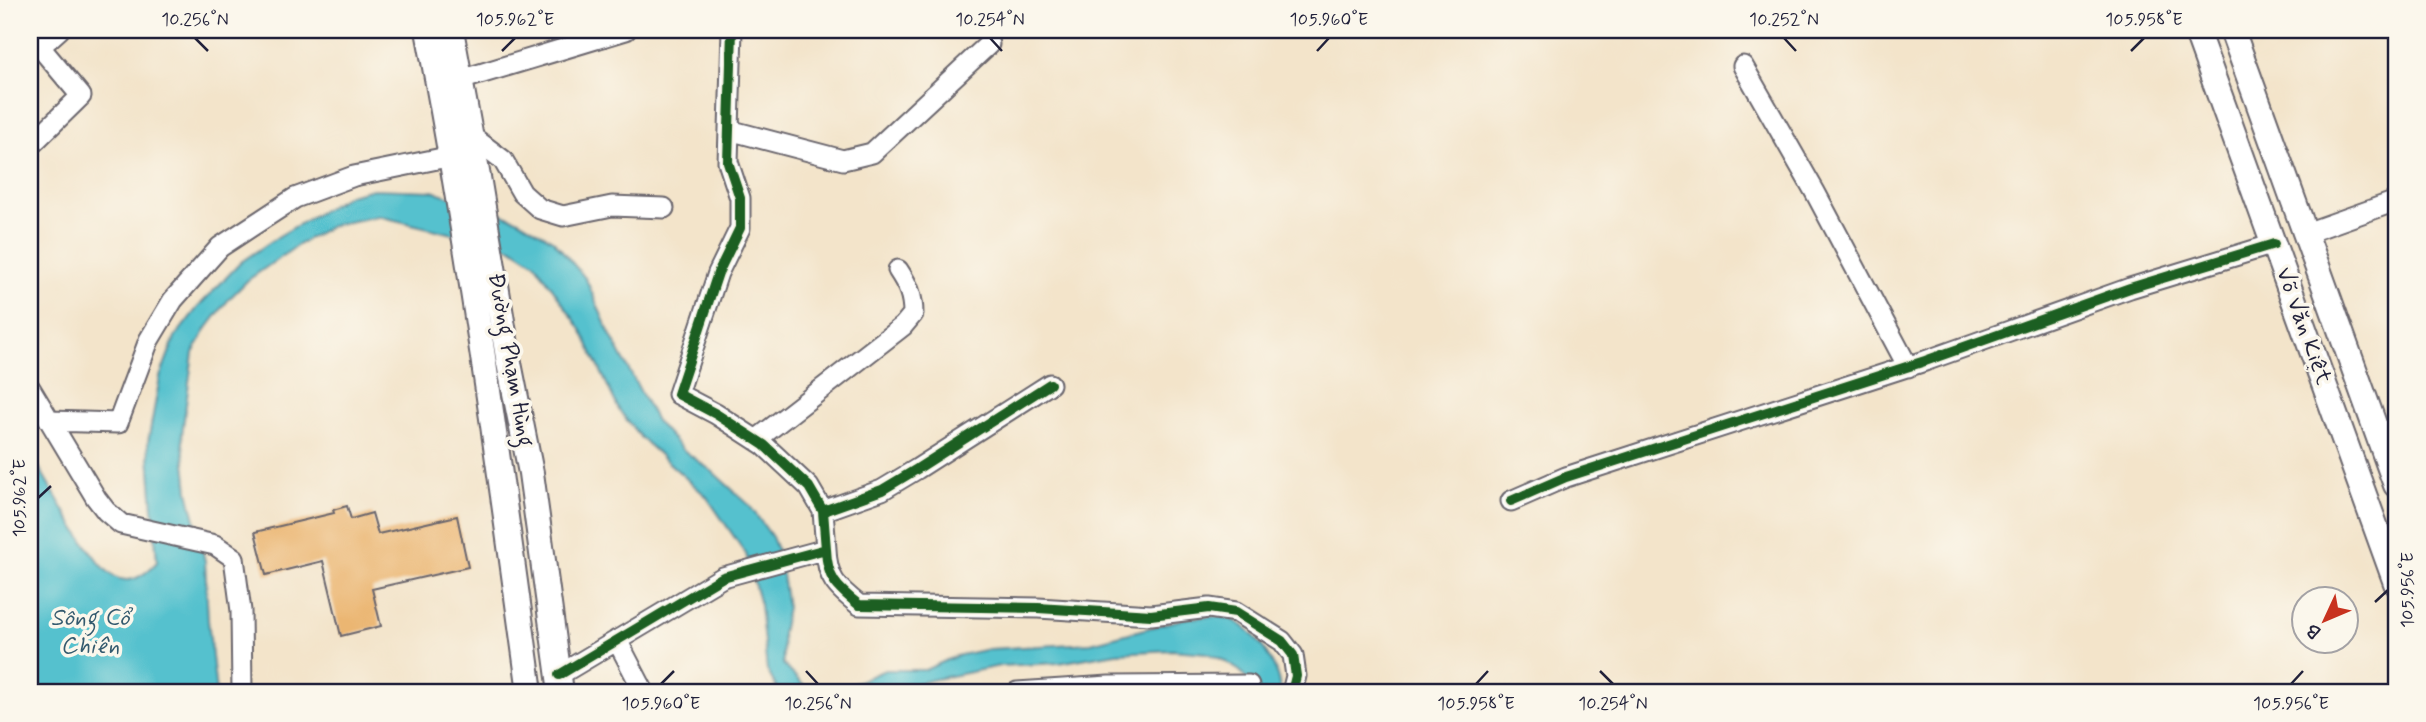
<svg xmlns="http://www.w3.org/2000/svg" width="2426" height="722" font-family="Mynerve,sans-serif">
	<rect width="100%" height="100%" fill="#fbf7ec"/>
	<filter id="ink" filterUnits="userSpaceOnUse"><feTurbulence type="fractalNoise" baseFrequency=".0143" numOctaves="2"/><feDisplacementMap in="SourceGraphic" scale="14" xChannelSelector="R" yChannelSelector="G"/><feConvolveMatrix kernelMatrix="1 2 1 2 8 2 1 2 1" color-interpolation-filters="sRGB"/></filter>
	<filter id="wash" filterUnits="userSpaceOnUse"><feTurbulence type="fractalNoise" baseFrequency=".00686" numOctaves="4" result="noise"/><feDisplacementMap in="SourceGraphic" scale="28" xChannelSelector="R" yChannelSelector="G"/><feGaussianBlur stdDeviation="1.57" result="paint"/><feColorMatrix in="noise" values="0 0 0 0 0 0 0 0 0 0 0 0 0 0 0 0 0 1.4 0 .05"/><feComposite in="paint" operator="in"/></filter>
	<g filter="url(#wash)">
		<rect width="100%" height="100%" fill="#f3e4ca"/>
		<path fill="#54c1ce" stroke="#3b7284" stroke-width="2" d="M 373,189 L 433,191 L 517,219 L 554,241 L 586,279 L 609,332 L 656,421 L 682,449 L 713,472 L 749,505 L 772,537 L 779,555 L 787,607 L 782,633 L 783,664 L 810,692 L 779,692 L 767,670 L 760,605 L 746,554 L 706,496 L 641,438 L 619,410 L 582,331 L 535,263 L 512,248 L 378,216 L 333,225 L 301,243 L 248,280 L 229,299 L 207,328 L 193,353 L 182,434 L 188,491 L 205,561 L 208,620 L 216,692 L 30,692 L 30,452 C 46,478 92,565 115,577 C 131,586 147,573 157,562 L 148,442 L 160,377 L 175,337 L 199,306 L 241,262 L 279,236 L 349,195 Z
			M 1187,618 C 1199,618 1215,615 1227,618 C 1254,626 1279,665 1280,692 L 1252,692 L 1250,684 L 1240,671 L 1221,659 L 1207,653 L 1172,650 L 1116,653 L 1059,663 L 1000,666 L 931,680 L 889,692 L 833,692 L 885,670 L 925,670 L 956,656 L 989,649 L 1091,643 Z"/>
		<g id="blocks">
			<path fill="#ebb672" d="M 347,506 L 351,519 L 372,513 L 378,534 L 457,516 L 468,567 L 372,589 L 381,626 L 341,636 L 323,561 L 266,575 L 255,532 L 334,513 L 333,510 Z"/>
		</g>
	</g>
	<g filter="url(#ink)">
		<use href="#blocks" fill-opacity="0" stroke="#6b666d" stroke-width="2"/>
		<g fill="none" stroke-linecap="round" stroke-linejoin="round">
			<g stroke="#6b666d" stroke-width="23">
				<path id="minor" d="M 732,30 L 728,162 L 740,198 L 740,228 L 718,273 L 678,394 L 716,414 L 764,445 L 809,487 L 823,511
					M 30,37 L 40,47 L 59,30
					M 1743,66 L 1815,192 L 1908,367
					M 460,80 L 626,30
					M 729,130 L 843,160 L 872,153 L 989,44
					M 470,135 L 503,160 L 522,193 L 540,209 L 563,216 L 612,206 L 664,208
					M 30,142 L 32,144 L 81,96 L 40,47
					M 2306,233 L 2396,201
					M 30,388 L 96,498 L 106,511 L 121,524 L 215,545 L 234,558 L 241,611 L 242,692
					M 50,421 L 118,423 L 149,340 L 173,300 L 220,247 L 295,198 L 354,176 L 452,156
					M 756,440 L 903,326 L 913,314 C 913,296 908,285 898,270
					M 1511,501 L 1566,477 L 1925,361 L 2130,288 L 2274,244
					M 826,549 C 827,578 836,587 859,605 L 1038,608 L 1151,615 L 1209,608 L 1236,612 L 1282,641 L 1293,655 L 1296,676 L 1292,692
					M 617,640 L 644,692
					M 559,675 L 723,577 L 826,549 L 823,511 L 882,490 L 917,469 L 1050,384
					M 1017,692 L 1109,686 L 1249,685"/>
			</g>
			<g stroke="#6b666d" stroke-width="28">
				<path id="major" d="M 428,30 C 470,249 500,471 530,692
					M 451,30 L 478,177 L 509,363 L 531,473 L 561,692
					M 2196,30 L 2396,583
					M 2232,30 L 2396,485"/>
			</g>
			<use href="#minor" stroke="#fff" stroke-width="19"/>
			<use href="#major" stroke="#fff" stroke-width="24"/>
			<g stroke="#fbf7ec" stroke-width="15">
				<path id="cycleway" d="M 732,30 L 728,162 L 740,198 L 740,228 L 718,273 L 678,394 L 716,414 L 764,445 L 809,487 L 823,511
					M 1511,501 L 1566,477 L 1925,361 L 2130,288 L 2274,244
					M 826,549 C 827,578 836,587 859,605 L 1038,608 L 1151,615 L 1209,608 L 1236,612 L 1282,641 L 1293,655 L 1296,676 L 1292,692
					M 559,675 L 723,577 L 826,549 L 823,511 L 882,490 L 917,469 L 1050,384"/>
			</g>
			<use href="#cycleway" stroke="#1b5e20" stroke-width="10"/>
		</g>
	</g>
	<path fill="none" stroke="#22223b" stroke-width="2.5" d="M 195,38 L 208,51M 990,38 L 1002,51M 1784,38 L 1796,51M 502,51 L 515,38M 1317,51 L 1329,38M 2131,51 L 2144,38M 38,498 L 51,486M 2375,602 L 2388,590M 806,671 L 818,684M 1600,671 L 1613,684M 661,684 L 674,671M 1476,684 L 1488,671M 2291,684 L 2303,671"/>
	<g text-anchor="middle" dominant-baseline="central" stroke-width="7" stroke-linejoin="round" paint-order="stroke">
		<g font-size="23" fill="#22223b" stroke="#fbf7ec">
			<text transform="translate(2303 326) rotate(70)">Võ Văn Kiệt</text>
			<text transform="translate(510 360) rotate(80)">Đường Phạm Hùng</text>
		</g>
		<g font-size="24" font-style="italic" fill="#345a6e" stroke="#fbf7ec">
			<text x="90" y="618">Sông Cổ<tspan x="90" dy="28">Chiên</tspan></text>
		</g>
	</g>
	<rect width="2426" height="722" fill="none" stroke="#fbf7ec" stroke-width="77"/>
	<g transform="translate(2325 620) rotate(226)"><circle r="33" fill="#fbf7ec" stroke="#a4a2a5" stroke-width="2"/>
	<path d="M0-5L12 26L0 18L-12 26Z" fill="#c8321e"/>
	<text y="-10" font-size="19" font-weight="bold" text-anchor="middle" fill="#22223b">B</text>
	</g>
	<rect x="38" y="38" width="2350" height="646" fill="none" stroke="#22223b" stroke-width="2.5"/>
	<g font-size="18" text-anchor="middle" fill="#22223b">
		<text x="195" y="25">10.256°N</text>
		<text x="515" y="25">105.962°E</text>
		<text x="990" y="25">10.254°N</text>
		<text x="1329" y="25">105.960°E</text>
		<text x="1784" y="25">10.252°N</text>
		<text x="2144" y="25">105.958°E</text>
		<text transform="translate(19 498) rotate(-90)" y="6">105.962°E</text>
		<text transform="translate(2407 590) rotate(-90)" y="6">105.956°E</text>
		<text x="661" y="709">105.960°E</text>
		<text x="818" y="709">10.256°N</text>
		<text x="1476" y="709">105.958°E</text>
		<text x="1613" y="709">10.254°N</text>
		<text x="2291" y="709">105.956°E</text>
	</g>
</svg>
